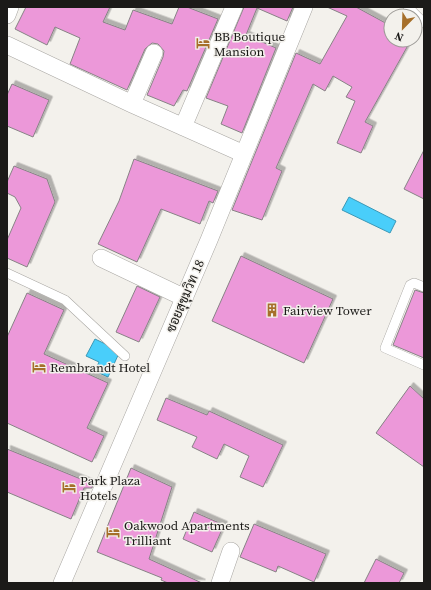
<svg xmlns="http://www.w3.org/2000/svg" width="431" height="590" font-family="'Source Serif 4',Sarabun,serif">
	<defs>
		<filter id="shadow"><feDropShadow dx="3.5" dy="-3.5" stdDeviation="0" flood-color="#0004"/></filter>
	</defs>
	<rect width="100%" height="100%" fill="#f3f1ec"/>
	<path fill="#49cefa" stroke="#3b98b6" d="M 349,197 L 396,221 L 390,233 L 342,210 Z
		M 95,339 L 120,351 L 108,377 L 95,371 L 99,362 L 86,356 Z"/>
	<path fill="#ec98d9" stroke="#878285" filter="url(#shadow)" d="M 26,7 L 110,7 L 103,22 L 125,30 L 133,10 L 172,24 L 179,7 L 187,7 L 218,19 L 187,91 L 183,90 L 174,106 L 147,95 L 163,57 L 164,51 L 158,44 L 152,43 L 145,49 L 127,90 L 70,64 L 80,38 L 55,27 L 47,45 L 15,29 Z
		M 244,7 L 293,7 L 287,21 L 257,8 L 246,35 L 276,48 L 242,133 L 221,124 L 228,106 L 206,98 Z
		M 327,7 L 356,7 L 391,26 L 391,40 L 411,40 L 365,122 L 373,126 L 361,153 L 337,143 L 355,101 L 346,97 L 352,87 L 333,76 L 325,91 L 313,84 L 276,168 L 282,171 L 262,220 L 232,210 L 296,53 L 320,64 L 347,16 Z
		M 12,84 L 49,100 L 33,137 L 7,126 L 7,95 Z
		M 424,150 L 424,199 L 404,189 Z
		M 134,159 L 218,191 L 213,203 L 209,201 L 200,224 L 161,209 L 137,262 L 98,244 L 119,201 Z
		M 14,166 L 47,179 L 55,202 L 27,267 L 7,258 L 7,240 L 21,208 L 15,197 L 7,193 L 7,182 Z
		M 241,256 L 333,299 L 304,363 L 212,321 Z
		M 137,286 L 160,297 L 139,342 L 116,332 Z
		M 415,290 L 424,293 L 424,358 L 393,345 Z
		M 27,293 L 64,310 L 44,354 L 108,383 L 87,428 L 104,436 L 92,462 L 7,423 L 7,337 Z
		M 410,386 L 424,399 L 424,467 L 376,433 Z
		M 166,398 L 207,415 L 209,411 L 283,445 L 263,487 L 240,477 L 249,456 L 224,444 L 217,459 L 192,447 L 197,437 L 157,420 Z
		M 7,449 L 93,484 L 92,488 L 84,488 L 71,519 L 7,492 Z
		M 131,468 L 172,487 L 149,559 L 202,583 L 168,583 L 161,580 L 162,578 L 97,552 Z
		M 194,512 L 224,525 L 212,552 L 183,539 Z
		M 254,524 L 326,554 L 314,582 L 278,566 L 276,572 L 240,557 Z
		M 376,559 L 404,573 L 399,583 L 364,583 Z"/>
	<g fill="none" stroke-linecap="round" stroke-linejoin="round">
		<g stroke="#a9a7a3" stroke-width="10">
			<path id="lane" d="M 408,7 L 424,23
				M 7,273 L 65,300 L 125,356
				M 424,287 L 414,283 L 410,285 L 385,348 L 424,365"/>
		</g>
		<g stroke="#a9a7a3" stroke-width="18">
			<path id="street" d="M 7,15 L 10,7
				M 7,45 L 132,104 L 244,154
				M 132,104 L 154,53
				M 183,127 L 234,7
				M 101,258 L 185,298
				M 62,583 L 209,240 L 304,7
				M 220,583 L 231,551"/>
		</g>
		<use href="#lane" stroke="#fff" stroke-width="9"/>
		<use href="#street" stroke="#fff" stroke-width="17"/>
	</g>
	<defs>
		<g id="hotel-bare" transform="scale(1.08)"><path d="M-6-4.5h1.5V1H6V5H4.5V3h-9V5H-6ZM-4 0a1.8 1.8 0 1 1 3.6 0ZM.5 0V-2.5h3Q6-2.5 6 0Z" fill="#a66f2a" stroke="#f3f1ec" stroke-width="2.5" paint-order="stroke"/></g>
		<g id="building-bare" transform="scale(1.08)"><path d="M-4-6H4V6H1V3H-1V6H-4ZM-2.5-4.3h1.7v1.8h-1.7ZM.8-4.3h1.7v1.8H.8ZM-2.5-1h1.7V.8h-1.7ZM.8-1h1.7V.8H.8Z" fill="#a66f2a" stroke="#f3f1ec" stroke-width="2.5" paint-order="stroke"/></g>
	</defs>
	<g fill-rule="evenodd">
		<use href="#hotel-bare" x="203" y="43"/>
		<use href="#building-bare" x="272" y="310"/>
		<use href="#hotel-bare" x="39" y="367"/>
		<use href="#hotel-bare" x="69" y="487"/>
		<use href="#hotel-bare" x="113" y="532"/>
	</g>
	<g text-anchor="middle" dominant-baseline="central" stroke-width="3" stroke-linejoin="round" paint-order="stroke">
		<g font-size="13" fill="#1b1a18" stroke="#f3f1ec" text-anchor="start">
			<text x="214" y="36">BB Boutique<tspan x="214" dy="15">Mansion</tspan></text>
			<text x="283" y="310">Fairview Tower</text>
			<text x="50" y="367">Rembrandt Hotel</text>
			<text x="80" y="480">Park Plaza<tspan x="80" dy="15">Hotels</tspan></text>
			<text x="124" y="525">Oakwood Apartments<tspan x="124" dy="15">Trilliant</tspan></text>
		</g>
		<g font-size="13" fill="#1b1a18" stroke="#f3f1ec">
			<text transform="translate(185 296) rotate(-67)">ซอยสุขุมวิท 18</text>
		</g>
	</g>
	<rect width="431" height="590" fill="none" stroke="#1b1a18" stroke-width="16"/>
	<g transform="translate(403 28) rotate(203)"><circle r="19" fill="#f3f1ec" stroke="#9d9b97"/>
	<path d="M0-3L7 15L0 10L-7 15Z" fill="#a66f2a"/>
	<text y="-6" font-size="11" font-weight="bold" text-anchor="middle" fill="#1b1a18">N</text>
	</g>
</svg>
